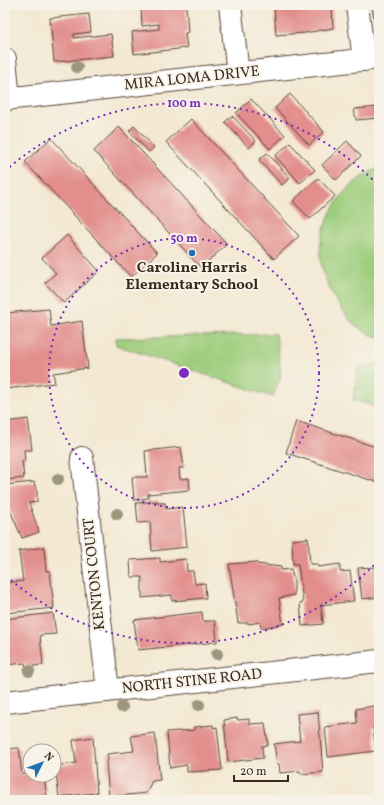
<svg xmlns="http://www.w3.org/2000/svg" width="384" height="805" font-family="Vollkorn,serif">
	<rect width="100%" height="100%" fill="#f7f3e8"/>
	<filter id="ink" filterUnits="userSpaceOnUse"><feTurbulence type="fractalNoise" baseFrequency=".025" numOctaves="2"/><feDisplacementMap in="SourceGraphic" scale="8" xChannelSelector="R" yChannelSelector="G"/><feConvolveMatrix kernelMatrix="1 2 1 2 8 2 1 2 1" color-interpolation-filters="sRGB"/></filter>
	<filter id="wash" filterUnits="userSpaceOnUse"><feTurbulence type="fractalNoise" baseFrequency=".012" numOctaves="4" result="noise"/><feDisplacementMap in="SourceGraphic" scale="16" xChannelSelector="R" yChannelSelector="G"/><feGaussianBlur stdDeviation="0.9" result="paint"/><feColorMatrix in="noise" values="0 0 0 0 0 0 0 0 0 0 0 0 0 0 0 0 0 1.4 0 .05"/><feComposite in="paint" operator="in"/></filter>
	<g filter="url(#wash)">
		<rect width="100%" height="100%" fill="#f3e8d2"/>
		<path fill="#9ece7d" stroke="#6c7c4e" d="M 379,168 L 379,338 C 371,335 362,330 355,325 C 351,323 349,319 347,316 C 332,297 316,267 321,242 C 326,210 348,180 379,168 Z
			M 276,334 L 281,376 L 273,397 L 116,345 L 116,338 Z
			M 379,364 L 379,408 L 353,400 L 358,367 Z"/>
		<g id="blocks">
			<path fill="#e28e8c" d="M 162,5 L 186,5 L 188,32 L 185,33 L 187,48 L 134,54 L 132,32 L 159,29 L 159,24 L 142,26 L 141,7 Z
				M 274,5 L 304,5 L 304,9 L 332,7 L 333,28 L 305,33 L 276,35 Z
				M 372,5 L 379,5 L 379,25 L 375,25 Z
				M 89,14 L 91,32 L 74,34 L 74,38 L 111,34 L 114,56 L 54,62 L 50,18 Z
				M 290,94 L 324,132 L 309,145 L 275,108 Z
				M 251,99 L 285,135 L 270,149 L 236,113 Z
				M 379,107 L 379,118 L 356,120 L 354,109 Z
				M 232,116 L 256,141 L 249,148 L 225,122 Z
				M 191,119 L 299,236 L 274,259 L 166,142 Z
				M 134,126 L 154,147 L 149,152 L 129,131 Z
				M 119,127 L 227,244 L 201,268 L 94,151 Z
				M 51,138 L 157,253 L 131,277 L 25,162 Z
				M 347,141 L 361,156 L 336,180 L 322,165 Z
				M 290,143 L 315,170 L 300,183 L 275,156 Z
				M 267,153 L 290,178 L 282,185 L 259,160 Z
				M 318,178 L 335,196 L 310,219 L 293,201 Z
				M 67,235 L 99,271 L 64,303 L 45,283 L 56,273 L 42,258 Z
				M 49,309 L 51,326 L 82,321 L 88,368 L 53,373 L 55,383 L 5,389 L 5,313 Z
				M 28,419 L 32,450 L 24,450 L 25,461 L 22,461 L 24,478 L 5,480 L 5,422 Z
				M 296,421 L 379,448 L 379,483 L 286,453 Z
				M 181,447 L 184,468 L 179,468 L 180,479 L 189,478 L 190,490 L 148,494 L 148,498 L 134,500 L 132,477 L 147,477 L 145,451 Z
				M 34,482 L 37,492 L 37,502 L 29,503 L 39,532 L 22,538 L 8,506 L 5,506 L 5,485 Z
				M 158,501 L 158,503 L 165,503 L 166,509 L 183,507 L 187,547 L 152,551 L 150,522 L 138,523 L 136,503 Z
				M 308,538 L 310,564 L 317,564 L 318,567 L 340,564 L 340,572 L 350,571 L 354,601 L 321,605 L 323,624 L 302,626 L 300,603 L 303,602 L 298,564 L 293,564 L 292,540 Z
				M 44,547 L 46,571 L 50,571 L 54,608 L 6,613 L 5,583 L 23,581 L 19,551 Z
				M 160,558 L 160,562 L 186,559 L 187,571 L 193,571 L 195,584 L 205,583 L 206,598 L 172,601 L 172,595 L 142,598 L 142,577 L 131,577 L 130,560 Z
				M 256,562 L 257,564 L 281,567 L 281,570 L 291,569 L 294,582 L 294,595 L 279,598 L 283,624 L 261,628 L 260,622 L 249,624 L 249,623 L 238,623 L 229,564 Z
				M 379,567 L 379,597 L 362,599 L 358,568 Z
				M 202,612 L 203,621 L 215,621 L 217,642 L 138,650 L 134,620 Z
				M 53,613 L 56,634 L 40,635 L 43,665 L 26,667 L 25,663 L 5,665 L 5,619 Z
				M 379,705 L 379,726 L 373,727 L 376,751 L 328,757 L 325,727 L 357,723 L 356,709 Z
				M 318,712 L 323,772 L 301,774 L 300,771 L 280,773 L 279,764 L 277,764 L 274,744 L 300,741 L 297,714 Z
				M 237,718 L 238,720 L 249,719 L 249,724 L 265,723 L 268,745 L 262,746 L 263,758 L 228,762 L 224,720 Z
				M 213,725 L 213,728 L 217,727 L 222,770 L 187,772 L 187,765 L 170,768 L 167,732 L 195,730 L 194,727 Z
				M 155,733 L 160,780 L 152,781 L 146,793 L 109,797 L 106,761 L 108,760 L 107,754 L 134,751 L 131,736 Z
				M 93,737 L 97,793 L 59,797 L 55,766 L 76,763 L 73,740 Z
				M 19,748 L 22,774 L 30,773 L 30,775 L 44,775 L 47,800 L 5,800 L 5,749 Z"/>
		</g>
	</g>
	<g filter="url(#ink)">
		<use href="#blocks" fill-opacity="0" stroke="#574639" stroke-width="1"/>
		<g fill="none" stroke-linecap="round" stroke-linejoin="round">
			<g stroke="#574639" stroke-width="24">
				<path id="minor" d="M 230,5 L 238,73
					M 357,5 L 364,60
					M 5,59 L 9,99
					M 5,99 L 379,58
					M 82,458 L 108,691
					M 5,702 L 379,661"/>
			</g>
			<use href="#minor" stroke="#fff" stroke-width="22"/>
		</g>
		<g fill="#9c967c">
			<circle cx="77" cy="67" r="6"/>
			<circle cx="58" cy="479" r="6"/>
			<circle cx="117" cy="514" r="6"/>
			<circle cx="217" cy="654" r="6"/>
			<circle cx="29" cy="671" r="6"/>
			<circle cx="199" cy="705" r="6"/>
			<circle cx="122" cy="707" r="6"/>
		</g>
	</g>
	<g fill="none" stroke="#7b2cbf" stroke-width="2" stroke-dasharray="2 4">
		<circle cx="184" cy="373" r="135"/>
		<path d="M378 561A270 270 0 0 1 5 575M5 171A270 270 0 0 1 378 185"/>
	</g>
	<circle fill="#1f6fb2" stroke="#f7f3e8" stroke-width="1.5" cx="192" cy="253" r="4"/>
	<g text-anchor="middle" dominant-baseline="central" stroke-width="4" stroke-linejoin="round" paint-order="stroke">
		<g font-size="15" fill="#3b2a1e" stroke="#f7f3e8">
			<text transform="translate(192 79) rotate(-6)">MIRA LOMA DRIVE</text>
			<text transform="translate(95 574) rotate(-96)">KENTON COURT</text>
			<text transform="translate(192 682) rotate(-6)">NORTH STINE ROAD</text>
		</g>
		<g font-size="15" font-weight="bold" fill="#3b2a1e" stroke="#f7f3e8">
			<text x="192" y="268">Caroline Harris<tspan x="192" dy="17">Elementary School</tspan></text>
		</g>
	</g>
	<circle cx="184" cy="373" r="6" fill="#7b2cbf" stroke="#f7f3e8" stroke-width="2"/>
	<g font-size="12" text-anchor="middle" font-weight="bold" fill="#7b2cbf" stroke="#f7f3e8" stroke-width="4" stroke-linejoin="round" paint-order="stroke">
		<text x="184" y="107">100 m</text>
		<text x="184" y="242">50 m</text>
	</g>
	<rect width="384" height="805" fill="none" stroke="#f7f3e8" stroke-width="20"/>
	<g transform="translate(42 763) rotate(48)"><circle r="19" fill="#f7f3e8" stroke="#aca397"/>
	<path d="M0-3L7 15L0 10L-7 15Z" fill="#1f6fb2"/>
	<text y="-6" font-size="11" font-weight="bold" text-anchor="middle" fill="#3b2a1e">N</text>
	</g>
	<path d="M234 775v6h54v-6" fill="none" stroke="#3b2a1e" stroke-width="2"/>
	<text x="240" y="775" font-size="12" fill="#3b2a1e" stroke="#f7f3e8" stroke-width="3" paint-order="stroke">20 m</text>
</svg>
